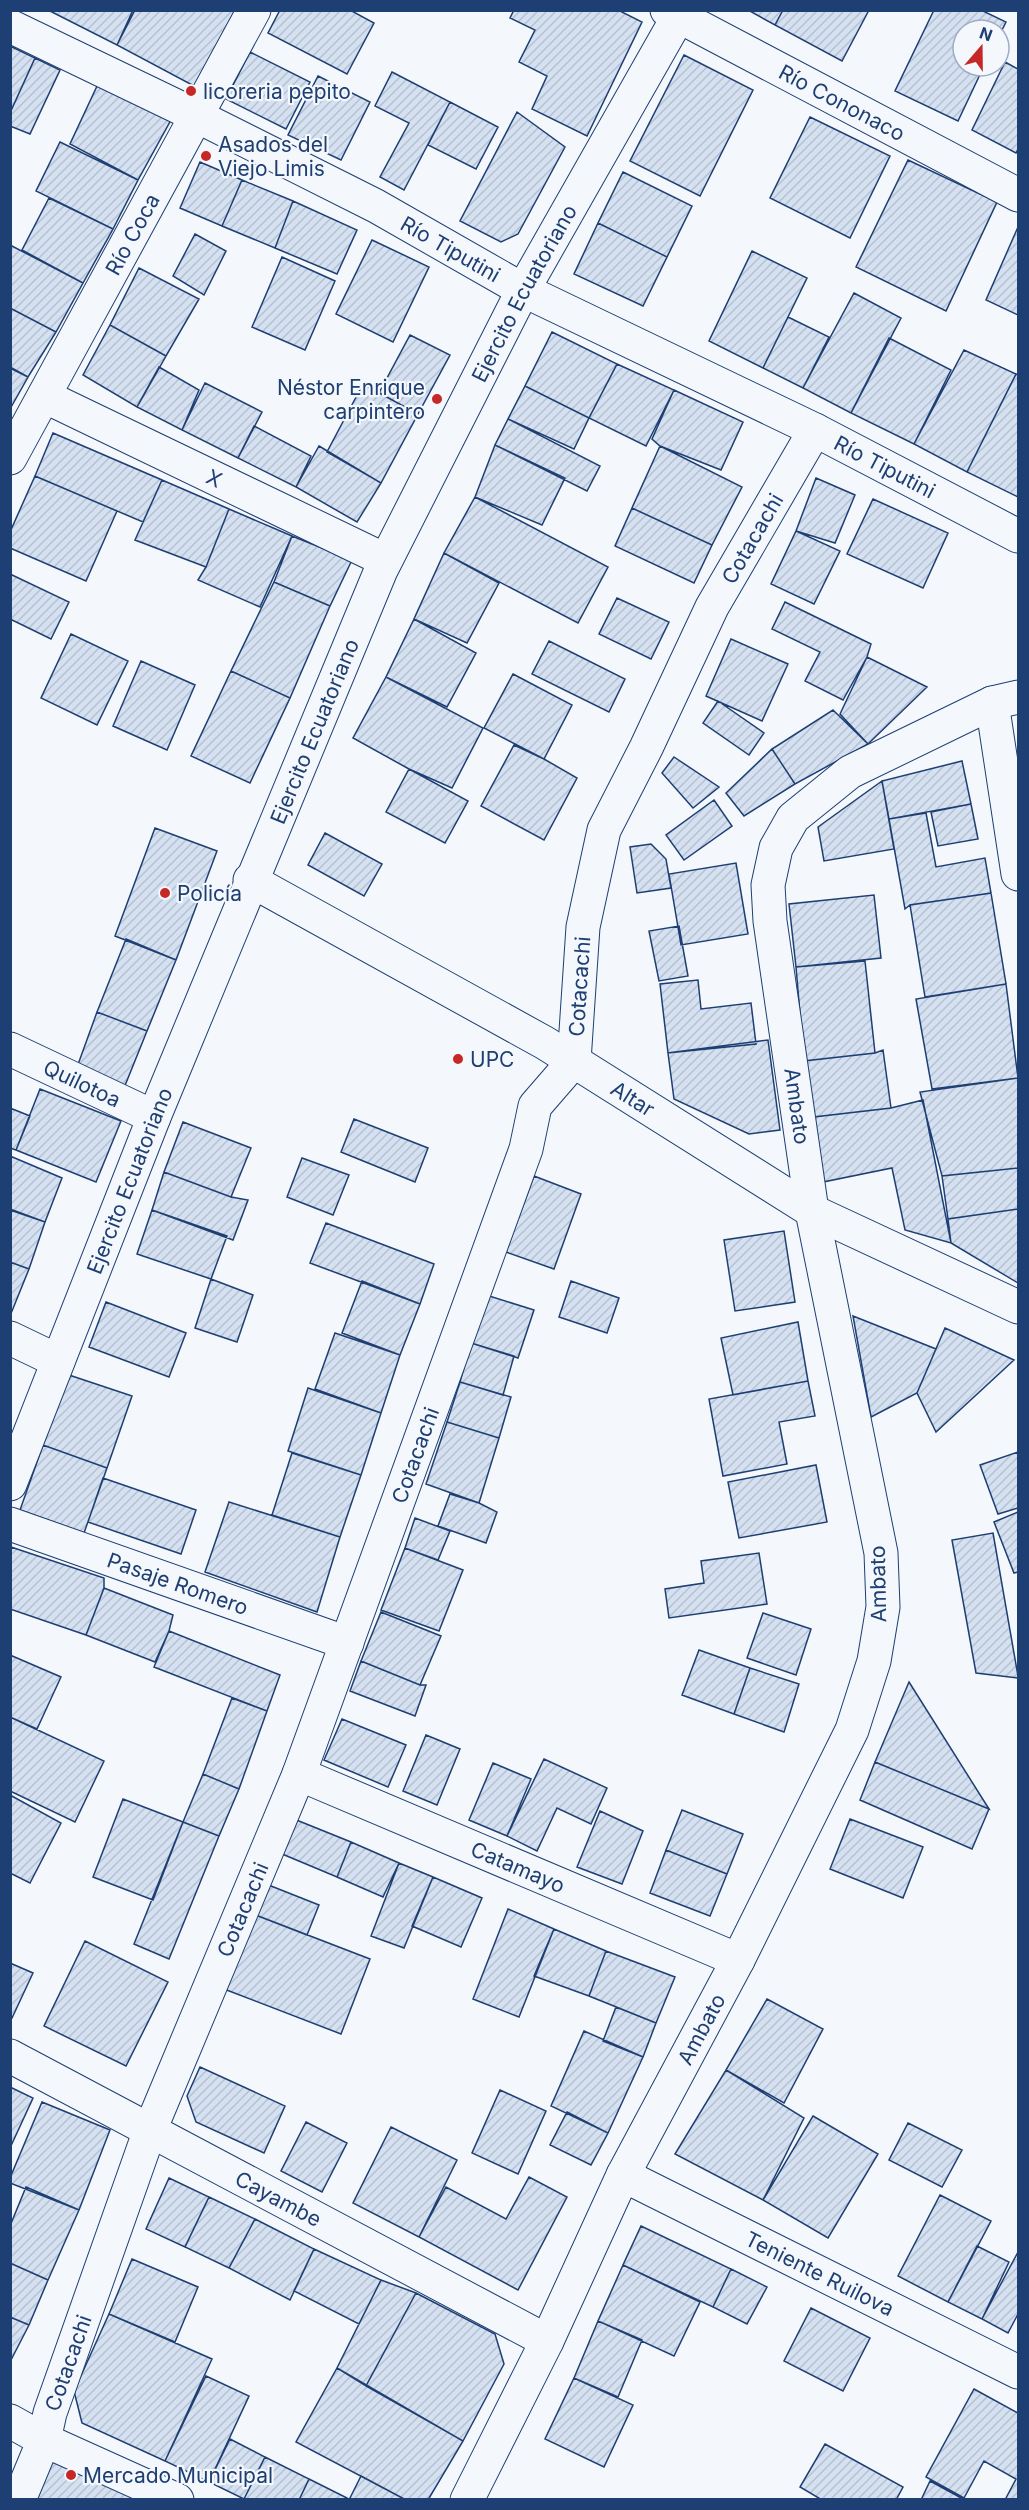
<svg xmlns="http://www.w3.org/2000/svg" width="1029" height="2510" font-family="Inter,sans-serif">
	<defs>
		<pattern id="building-hatch" width="6" height="6" patternUnits="userSpaceOnUse" patternTransform="scale(1.5)"><rect width="6" height="6" fill="#d5e0f0"/><path d="M-1 1l2-2M0 6l6-6M5 7l2-2" fill="none" stroke="#b6c1d1"/></pattern>
	</defs>
	<rect width="100%" height="100%" fill="#f4f7fb"/>
	<path fill="url(#building-hatch)" stroke="#1d3f73" stroke-width="1.5" d="M 48,10 L 133,10 L 117,45 Z
		M 135,10 L 235,10 L 194,86 L 117,45 Z
		M 280,10 L 350,10 L 374,23 L 347,74 L 268,33 Z
		M 514,10 L 618,10 L 642,22 L 587,136 L 532,109 L 547,76 L 519,62 L 535,30 L 510,18 Z
		M 748,10 L 783,10 L 775,25 Z
		M 783,10 L 869,10 L 842,61 L 775,25 Z
		M 934,10 L 981,10 L 1006,22 L 999,36 L 999,30 L 963,30 L 963,66 L 984,66 L 958,121 L 895,91 Z
		M 10,46 L 35,58 L 10,113 Z
		M 250,52 L 310,82 L 286,129 L 226,99 Z
		M 684,55 L 753,90 L 700,196 L 630,161 Z
		M 35,58 L 60,70 L 30,134 L 10,126 L 10,113 Z
		M 1005,62 L 1018,69 L 1018,149 L 1016,153 L 972,130 Z
		M 392,72 L 450,102 L 404,190 L 380,177 L 409,123 L 375,106 Z
		M 318,76 L 370,102 L 341,160 L 288,135 Z
		M 98,84 L 172,118 L 138,180 L 70,144 Z
		M 450,102 L 498,127 L 476,169 L 428,145 Z
		M 517,112 L 565,147 L 518,234 L 501,242 L 460,221 Z
		M 810,117 L 890,156 L 850,238 L 770,198 Z
		M 60,142 L 138,180 L 113,229 L 36,191 Z
		M 908,160 L 997,202 L 946,311 L 856,267 Z
		M 200,162 L 242,180 L 222,226 L 180,208 Z
		M 623,172 L 692,206 L 667,257 L 598,223 Z
		M 242,180 L 293,201 L 275,248 L 222,226 Z
		M 49,198 L 113,229 L 83,283 L 22,250 Z
		M 293,201 L 357,230 L 337,274 L 275,248 Z
		M 598,223 L 667,257 L 643,306 L 574,274 Z
		M 1018,227 L 1018,315 L 986,300 Z
		M 195,234 L 226,251 L 204,295 L 173,276 Z
		M 372,240 L 429,267 L 393,342 L 336,314 Z
		M 10,245 L 83,283 L 56,332 L 10,308 Z
		M 752,251 L 807,278 L 763,368 L 709,341 Z
		M 282,257 L 335,281 L 305,350 L 252,327 Z
		M 139,268 L 199,299 L 166,356 L 110,325 Z
		M 854,293 L 901,318 L 851,413 L 803,388 Z
		M 10,308 L 56,332 L 28,377 L 10,367 Z
		M 788,317 L 829,337 L 803,388 L 763,368 Z
		M 110,325 L 166,356 L 137,407 L 83,375 Z
		M 552,332 L 617,364 L 589,418 L 525,386 Z
		M 410,335 L 450,355 L 418,414 L 379,393 Z
		M 889,338 L 951,370 L 914,444 L 851,413 Z
		M 964,350 L 1016,374 L 967,472 L 914,444 Z
		M 617,364 L 674,390 L 646,446 L 589,418 Z
		M 159,367 L 199,390 L 182,430 L 137,407 Z
		M 10,368 L 28,377 L 10,409 Z
		M 1016,374 L 1018,375 L 1018,497 L 967,472 Z
		M 205,383 L 262,412 L 238,458 L 182,430 Z
		M 363,384 L 418,414 L 381,483 L 327,452 Z
		M 525,386 L 589,418 L 574,449 L 508,419 Z
		M 674,390 L 743,422 L 721,470 L 660,446 L 652,439 Z
		M 508,419 L 600,466 L 587,491 L 495,445 Z
		M 254,426 L 311,456 L 296,487 L 238,458 Z
		M 53,433 L 162,480 L 143,522 L 35,476 Z
		M 495,445 L 565,478 L 542,525 L 475,497 Z
		M 319,446 L 381,483 L 357,522 L 296,487 Z
		M 660,446 L 742,487 L 712,545 L 632,508 Z
		M 35,476 L 117,511 L 86,581 L 10,548 L 10,532 Z
		M 816,478 L 855,495 L 835,543 L 796,531 Z
		M 162,480 L 229,509 L 206,567 L 135,540 Z
		M 475,497 L 608,567 L 578,623 L 444,553 Z
		M 873,499 L 948,533 L 923,588 L 847,554 Z
		M 632,508 L 712,545 L 694,583 L 615,546 Z
		M 229,509 L 292,536 L 260,607 L 198,580 L 206,567 Z
		M 796,531 L 840,551 L 814,604 L 771,584 Z
		M 292,536 L 352,560 L 330,606 L 274,582 Z
		M 444,553 L 499,583 L 467,643 L 414,619 Z
		M 10,574 L 69,602 L 51,639 L 10,619 Z
		M 274,582 L 330,606 L 290,698 L 231,671 Z
		M 617,598 L 669,622 L 651,659 L 599,634 Z
		M 785,602 L 871,644 L 867,657 L 843,700 L 805,681 L 820,652 L 772,629 Z
		M 414,619 L 476,653 L 447,707 L 386,677 Z
		M 71,634 L 128,661 L 97,725 L 41,698 Z
		M 731,639 L 788,664 L 762,721 L 706,696 Z
		M 549,641 L 625,679 L 609,712 L 532,674 Z
		M 867,657 L 927,687 L 868,744 L 840,714 Z
		M 141,661 L 195,685 L 167,750 L 113,726 Z
		M 231,671 L 290,698 L 250,783 L 191,756 Z
		M 513,674 L 572,705 L 544,759 L 484,728 Z
		M 386,677 L 483,728 L 452,788 L 409,769 L 353,738 Z
		M 718,701 L 764,733 L 749,755 L 703,723 Z
		M 833,710 L 868,744 L 795,784 L 772,749 Z
		M 514,745 L 544,759 L 577,778 L 544,840 L 481,806 Z
		M 772,749 L 795,784 L 744,816 L 726,793 Z
		M 674,757 L 719,787 L 693,808 L 662,773 Z
		M 962,761 L 971,804 L 889,819 L 882,781 Z
		M 409,769 L 468,801 L 445,843 L 386,812 Z
		M 882,781 L 894,849 L 824,861 L 818,827 Z
		M 714,800 L 732,826 L 684,860 L 666,835 Z
		M 971,804 L 978,839 L 938,846 L 931,812 Z
		M 926,813 L 936,867 L 985,858 L 991,893 L 910,905 L 905,909 L 889,819 Z
		M 155,828 L 217,851 L 176,960 L 115,936 Z
		M 325,833 L 382,864 L 364,896 L 308,865 Z
		M 651,844 L 666,859 L 671,888 L 637,893 L 630,847 Z
		M 736,863 L 748,934 L 681,945 L 669,874 Z
		M 991,893 L 1006,984 L 925,997 L 910,905 Z
		M 874,895 L 881,958 L 796,967 L 789,904 Z
		M 679,926 L 688,976 L 659,981 L 649,931 Z
		M 126,939 L 176,960 L 147,1031 L 97,1012 Z
		M 865,961 L 875,1053 L 804,1061 L 796,967 Z
		M 698,980 L 701,1009 L 751,1003 L 756,1044 L 668,1053 L 660,984 Z
		M 1006,984 L 1018,1078 L 932,1089 L 916,999 Z
		M 97,1012 L 147,1031 L 124,1088 L 76,1070 Z
		M 768,1040 L 780,1130 L 749,1134 L 674,1099 L 668,1053 Z
		M 883,1050 L 891,1108 L 814,1117 L 804,1061 L 875,1053 Z
		M 1018,1078 L 1018,1168 L 942,1176 L 920,1092 Z
		M 40,1089 L 121,1121 L 96,1182 L 16,1150 Z
		M 923,1100 L 951,1243 L 905,1230 L 892,1168 L 823,1182 L 814,1117 L 891,1108 Z
		M 10,1108 L 30,1116 L 16,1150 L 10,1148 Z
		M 354,1119 L 428,1148 L 415,1182 L 341,1152 Z
		M 183,1122 L 251,1148 L 231,1197 L 164,1172 Z
		M 10,1156 L 62,1178 L 45,1222 L 10,1209 Z
		M 302,1158 L 349,1175 L 333,1215 L 287,1197 Z
		M 1018,1168 L 1018,1209 L 948,1219 L 942,1176 Z
		M 164,1172 L 231,1197 L 248,1200 L 233,1240 L 152,1210 Z
		M 534,1176 L 581,1194 L 554,1269 L 506,1252 Z
		M 1018,1209 L 1018,1283 L 951,1243 L 948,1219 Z
		M 10,1210 L 45,1222 L 29,1269 L 10,1262 Z
		M 152,1210 L 227,1236 L 211,1279 L 137,1254 Z
		M 326,1223 L 434,1264 L 420,1304 L 310,1263 Z
		M 784,1231 L 795,1302 L 735,1311 L 724,1240 Z
		M 10,1262 L 29,1269 L 10,1316 Z
		M 211,1279 L 253,1295 L 237,1342 L 195,1328 Z
		M 362,1281 L 420,1304 L 400,1355 L 342,1333 Z
		M 571,1281 L 619,1298 L 607,1333 L 559,1317 Z
		M 486,1295 L 534,1310 L 518,1358 L 471,1343 Z
		M 106,1302 L 186,1333 L 169,1377 L 89,1347 Z
		M 853,1316 L 936,1349 L 917,1393 L 871,1417 Z
		M 798,1322 L 808,1381 L 733,1395 L 721,1338 Z
		M 945,1328 L 1014,1360 L 936,1432 L 917,1393 Z
		M 335,1333 L 400,1355 L 381,1413 L 315,1389 Z
		M 471,1343 L 514,1356 L 503,1395 L 460,1382 Z
		M 69,1375 L 132,1396 L 107,1468 L 43,1445 Z
		M 808,1381 L 815,1416 L 779,1422 L 787,1464 L 723,1476 L 709,1399 Z
		M 460,1382 L 511,1397 L 499,1438 L 447,1422 Z
		M 308,1388 L 381,1413 L 361,1475 L 288,1451 Z
		M 447,1422 L 499,1438 L 479,1503 L 426,1484 Z
		M 43,1445 L 107,1468 L 84,1533 L 20,1510 Z
		M 1018,1452 L 1018,1508 L 998,1514 L 980,1465 Z
		M 292,1453 L 361,1475 L 340,1537 L 272,1515 Z
		M 816,1465 L 827,1522 L 739,1538 L 728,1482 Z
		M 103,1478 L 196,1510 L 181,1554 L 88,1522 Z
		M 450,1494 L 479,1503 L 497,1512 L 486,1543 L 438,1526 Z
		M 229,1502 L 340,1537 L 317,1612 L 205,1572 Z
		M 1018,1512 L 1018,1572 L 1014,1573 L 994,1522 Z
		M 415,1518 L 450,1531 L 438,1560 L 405,1548 Z
		M 993,1533 L 1018,1676 L 1018,1678 L 976,1673 L 952,1540 Z
		M 11,1547 L 104,1578 L 104,1588 L 86,1635 L 10,1609 Z
		M 405,1548 L 463,1570 L 439,1631 L 381,1610 Z
		M 759,1553 L 767,1604 L 669,1618 L 665,1589 L 704,1583 L 701,1561 Z
		M 104,1588 L 173,1615 L 169,1631 L 155,1662 L 86,1635 Z
		M 381,1612 L 441,1636 L 420,1685 L 361,1661 Z
		M 763,1613 L 811,1629 L 796,1675 L 747,1658 Z
		M 169,1631 L 280,1675 L 267,1711 L 154,1667 Z
		M 699,1650 L 750,1668 L 734,1714 L 682,1695 Z
		M 10,1655 L 61,1677 L 37,1729 L 10,1717 Z
		M 361,1661 L 420,1685 L 426,1685 L 415,1716 L 350,1691 Z
		M 750,1668 L 799,1684 L 784,1732 L 734,1714 Z
		M 909,1682 L 989,1809 L 875,1762 Z
		M 232,1698 L 267,1711 L 239,1789 L 203,1774 Z
		M 10,1717 L 104,1761 L 75,1822 L 10,1791 Z
		M 342,1719 L 406,1745 L 388,1787 L 324,1760 Z
		M 426,1735 L 460,1749 L 437,1805 L 403,1791 Z
		M 544,1759 L 607,1788 L 591,1824 L 557,1808 L 537,1851 L 507,1836 Z
		M 875,1762 L 989,1809 L 972,1849 L 860,1800 Z
		M 493,1763 L 531,1779 L 507,1836 L 469,1820 Z
		M 203,1774 L 239,1789 L 219,1836 L 183,1822 Z
		M 10,1795 L 61,1823 L 30,1883 L 10,1873 Z
		M 123,1799 L 183,1822 L 153,1900 L 93,1877 Z
		M 682,1810 L 743,1834 L 727,1874 L 666,1850 Z
		M 600,1811 L 643,1831 L 622,1884 L 577,1867 Z
		M 289,1817 L 351,1842 L 337,1877 L 275,1851 Z
		M 850,1819 L 923,1847 L 903,1898 L 830,1869 Z
		M 183,1822 L 219,1836 L 169,1959 L 134,1944 Z
		M 351,1842 L 399,1863 L 383,1897 L 337,1877 Z
		M 666,1850 L 727,1874 L 710,1916 L 650,1893 Z
		M 399,1863 L 433,1877 L 404,1948 L 371,1936 Z
		M 433,1877 L 482,1898 L 461,1947 L 412,1926 Z
		M 266,1884 L 319,1905 L 307,1935 L 253,1914 Z
		M 508,1909 L 554,1929 L 519,2017 L 473,1999 Z
		M 253,1914 L 370,1959 L 341,2034 L 224,1989 Z
		M 554,1929 L 606,1951 L 589,1996 L 534,1976 Z
		M 85,1941 L 168,1982 L 126,2066 L 44,2026 Z
		M 606,1951 L 675,1977 L 656,2023 L 589,1996 Z
		M 10,1963 L 33,1973 L 12,2018 L 10,2017 Z
		M 767,1999 L 823,2029 L 784,2103 L 726,2070 Z
		M 616,2007 L 656,2023 L 643,2057 L 603,2041 Z
		M 584,2031 L 643,2057 L 608,2133 L 551,2106 Z
		M 200,2067 L 285,2106 L 264,2153 L 196,2122 L 187,2096 Z
		M 726,2070 L 804,2118 L 763,2200 L 675,2154 Z
		M 10,2087 L 33,2098 L 10,2148 Z
		M 500,2090 L 546,2111 L 518,2174 L 472,2153 Z
		M 42,2102 L 110,2130 L 79,2210 L 10,2183 L 10,2178 Z
		M 567,2112 L 608,2133 L 591,2165 L 550,2145 Z
		M 813,2116 L 878,2154 L 828,2238 L 763,2200 Z
		M 306,2122 L 347,2143 L 322,2192 L 281,2171 Z
		M 908,2123 L 962,2150 L 942,2187 L 889,2160 Z
		M 391,2127 L 457,2160 L 419,2237 L 353,2203 Z
		M 529,2177 L 567,2197 L 518,2290 L 419,2237 L 446,2187 L 506,2219 Z
		M 169,2178 L 209,2197 L 185,2247 L 146,2229 Z
		M 26,2187 L 79,2210 L 48,2280 L 10,2263 L 10,2226 Z
		M 940,2195 L 991,2221 L 948,2302 L 898,2276 Z
		M 209,2197 L 255,2219 L 229,2268 L 185,2247 Z
		M 255,2219 L 314,2249 L 290,2300 L 229,2268 Z
		M 641,2226 L 731,2269 L 713,2307 L 623,2265 Z
		M 977,2246 L 1009,2262 L 982,2319 L 948,2302 Z
		M 314,2249 L 381,2280 L 359,2324 L 294,2291 Z
		M 1018,2252 L 1018,2314 L 1008,2333 L 982,2319 Z
		M 132,2259 L 198,2287 L 175,2342 L 109,2314 Z
		M 10,2263 L 48,2280 L 29,2325 L 10,2317 Z
		M 623,2265 L 700,2302 L 674,2356 L 598,2321 Z
		M 731,2269 L 767,2287 L 747,2324 L 713,2307 Z
		M 381,2280 L 416,2293 L 366,2386 L 337,2368 Z
		M 416,2293 L 495,2334 L 504,2364 L 463,2441 L 366,2386 Z
		M 811,2308 L 870,2338 L 843,2391 L 784,2361 Z
		M 109,2314 L 212,2359 L 165,2461 L 82,2423 L 74,2391 Z
		M 10,2317 L 29,2325 L 10,2362 Z
		M 598,2321 L 642,2340 L 618,2397 L 574,2378 Z
		M 337,2368 L 463,2441 L 428,2500 L 406,2500 L 296,2442 Z
		M 206,2376 L 249,2396 L 209,2482 L 165,2461 Z
		M 574,2378 L 633,2405 L 604,2467 L 545,2439 Z
		M 974,2389 L 1018,2413 L 1018,2500 L 1005,2500 L 1016,2479 L 984,2461 L 964,2498 L 926,2477 Z
		M 230,2439 L 265,2457 L 244,2499 L 209,2482 Z
		M 825,2444 L 903,2487 L 896,2500 L 822,2500 L 800,2487 Z
		M 48,2451 L 157,2500 L 30,2500 Z
		M 265,2457 L 309,2479 L 299,2500 L 244,2499 Z
		M 361,2476 L 406,2500 L 349,2500 Z
		M 309,2479 L 347,2498 L 347,2500 L 299,2500 Z
		M 930,2481 L 965,2500 L 921,2500 Z"/>
	<g fill="none" stroke-linecap="round" stroke-linejoin="round">
		<g stroke="#1d3f73" stroke-width="35">
			<g id="street">
				<path id="s1" d="M 667,10 L 1018,195"/>
				<path id="s2" d="M 10,26 L 197,116 L 376,206 L 523,290 L 815,430 L 1018,536"/>
				<path id="s3" d="M 44,396 L 385,560"/>
				<path id="s4" d="M 10,458 L 254,10"/>
				<path d="M 992,703 L 1018,874"/>
				<path id="s5" d="M 250,880 L 545,1043 L 812,1211 L 1018,1307"/>
				<path id="s6" d="M 10,1049 L 154,1117"/>
				<path d="M 10,1338 L 58,1361"/>
				<path id="s7" d="M 10,1484 L 154,1117 L 381,570 L 523,290 L 682,10"/>
				<path id="s8" d="M 10,1524 L 347,1643"/>
				<path id="s9" d="M 299,1774 L 738,1960"/>
				<path id="s10" d="M 10,2056 L 547,2341"/>
				<path id="s11" d="M 623,2175 L 1018,2372"/>
				<path d="M 10,2421 L 44,2440 L 177,2500"/>
				<path id="s12" d="M 19,2500 L 44,2440 L 50,2413 L 150,2130 L 299,1774 L 526,1149 L 535,1106 L 574,1061 L 583,927 L 604,830 L 646,748 L 712,607 L 815,430"/>
				<path id="s13" d="M 467,2500 L 547,2341 L 623,2175 L 738,1960 L 852,1730 L 874,1661 L 883,1607 L 881,1553 L 812,1211 L 770,921 L 768,885 L 776,848 L 793,818 L 850,772 L 992,703 L 1018,697"/>
			</g>
		</g>
		<use href="#street" stroke="#f4f7fb" stroke-width="33"/>
	</g>
	<g fill="#c62828" stroke="#f4f7fb" stroke-width="2">
		<circle cx="191" cy="91" r="6"/>
		<circle cx="206" cy="156" r="6"/>
		<circle cx="437" cy="399" r="6"/>
		<circle cx="165" cy="893" r="6"/>
		<circle cx="458" cy="1059" r="6"/>
		<circle cx="71" cy="2475" r="6"/>
	</g>
	<g text-anchor="middle" dominant-baseline="central" stroke-width="4.5" stroke-linejoin="round" paint-order="stroke">
		<g font-size="21" fill="#1d3f73" stroke="#f4f7fb" text-anchor="start">
			<text x="203" y="91">licoreria pepito</text>
			<text x="218" y="144">Asados del<tspan x="218" dy="24">Viejo Limis</tspan></text>
			<text x="425" y="387" text-anchor="end">Néstor Enrique<tspan x="425" dy="24">carpintero</tspan></text>
			<text x="177" y="893">Policía</text>
			<text x="470" y="1059">UPC</text>
			<text x="83" y="2475">Mercado Municipal</text>
		</g>
		<g font-size="21" fill="#1d3f73" stroke="#f4f7fb">
			<text stroke="none"><textPath href="#s1" startOffset="198">Río Cononaco</textPath></text>
			<text stroke="none"><textPath href="#s4" startOffset="255">Río Coca</textPath></text>
			<text stroke="none"><textPath href="#s2" startOffset="494">Río Tiputini</textPath></text>
			<text stroke="none"><textPath href="#s7" startOffset="1298">Ejercito Ecuatoriano</textPath></text>
			<text stroke="none"><textPath href="#s2" startOffset="980">Río Tiputini</textPath></text>
			<text stroke="none"><textPath href="#s3" startOffset="189">X</textPath></text>
			<text stroke="none"><textPath href="#s12" startOffset="2108">Cotacachi</textPath></text>
			<text stroke="none"><textPath href="#s7" startOffset="812">Ejercito Ecuatoriano</textPath></text>
			<text stroke="none"><textPath href="#s12" startOffset="1622">Cotacachi</textPath></text>
			<text stroke="none"><textPath href="#s6" startOffset="80">Quilotoa</textPath></text>
			<text stroke="none"><textPath href="#s5" startOffset="441">Altar</textPath></text>
			<text transform="translate(797 1106) rotate(82)">Ambato</text>
			<text stroke="none"><textPath href="#s7" startOffset="326">Ejercito Ecuatoriano</textPath></text>
			<text stroke="none"><textPath href="#s12" startOffset="1118">Cotacachi</textPath></text>
			<text stroke="none"><textPath href="#s8" startOffset="178">Pasaje Romero</textPath></text>
			<text transform="translate(878 1584) rotate(-91)">Ambato</text>
			<text stroke="none"><textPath href="#s9" startOffset="238">Catamayo</textPath></text>
			<text stroke="none"><textPath href="#s12" startOffset="632">Cotacachi</textPath></text>
			<text stroke="none"><textPath href="#s13" startOffset="526">Ambato</textPath></text>
			<text stroke="none"><textPath href="#s10" startOffset="304">Cayambe</textPath></text>
			<text stroke="none"><textPath href="#s11" startOffset="220">Teniente Ruilova</textPath></text>
			<text stroke="none"><textPath href="#s12" startOffset="146">Cotacachi</textPath></text>
		</g>
	</g>
	<rect width="1029" height="2510" fill="none" stroke="#1d3f73" stroke-width="24"/>
	<g transform="translate(981 48) rotate(20)"><circle r="28" fill="#f4f7fb" stroke="#9eadc5" stroke-width="1.5"/>
	<path d="M0-4.5L10 22L0 15L-10 22Z" fill="#c62828"/>
	<text y="-9" font-size="16" font-weight="bold" text-anchor="middle" fill="#1d3f73">N</text>
	</g>
</svg>
